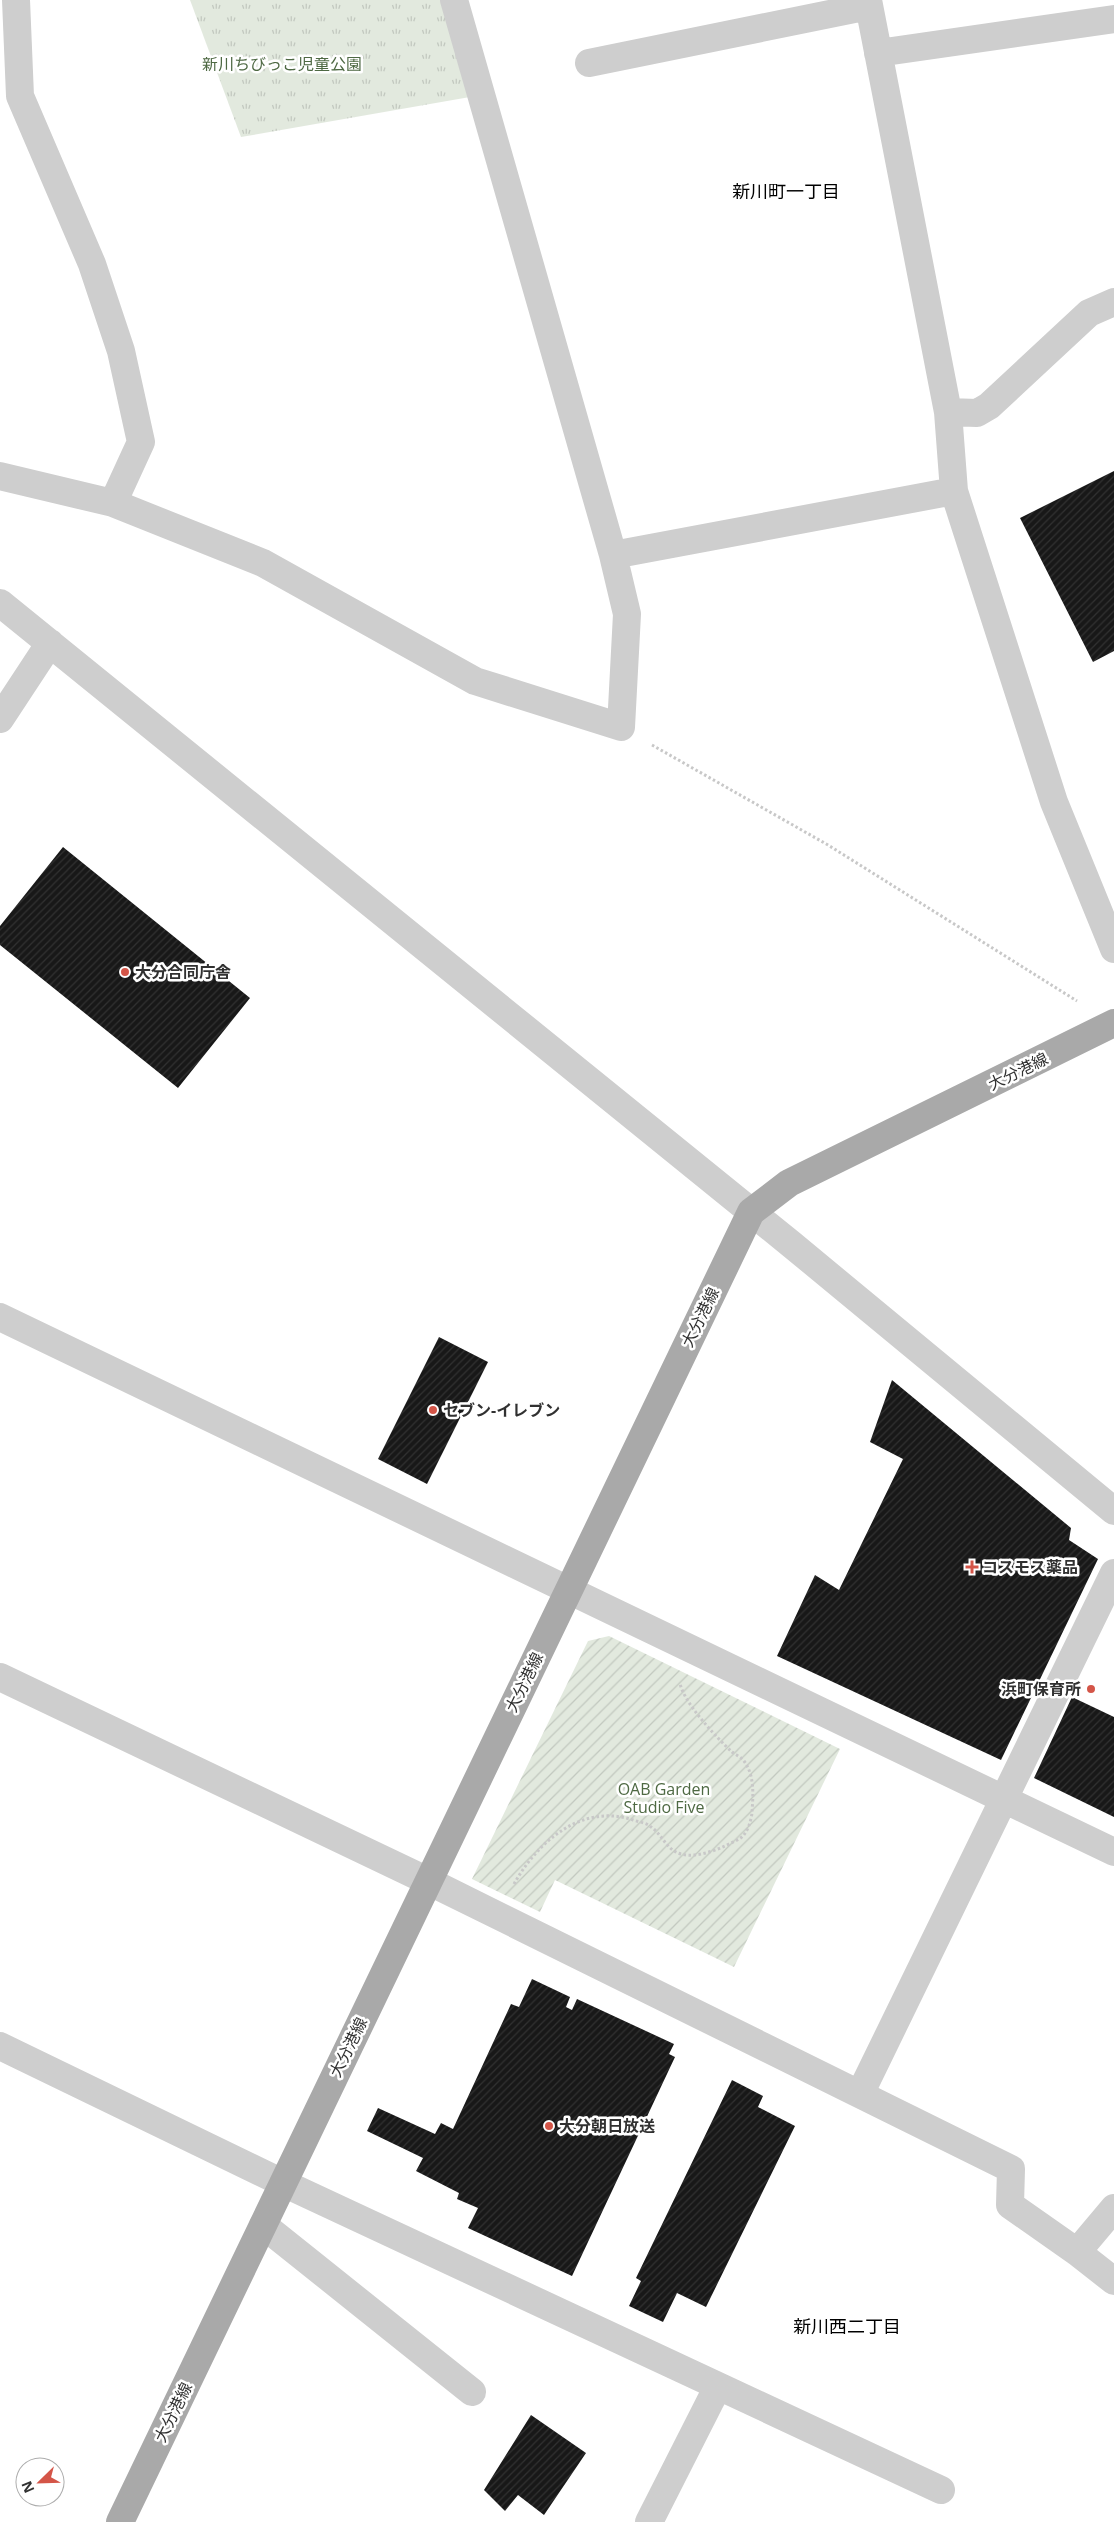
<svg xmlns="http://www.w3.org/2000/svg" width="1114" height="2522" font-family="'Open Sans','Noto Sans JP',sans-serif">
	<defs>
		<pattern id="park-tufts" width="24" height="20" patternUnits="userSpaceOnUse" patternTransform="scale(1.25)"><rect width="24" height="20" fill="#e2e9de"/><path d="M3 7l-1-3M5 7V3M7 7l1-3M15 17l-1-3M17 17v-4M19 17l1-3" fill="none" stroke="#c2c8bf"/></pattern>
		<pattern id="garden-furrows" width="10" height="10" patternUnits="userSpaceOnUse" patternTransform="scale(1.25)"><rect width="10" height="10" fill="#e2e9de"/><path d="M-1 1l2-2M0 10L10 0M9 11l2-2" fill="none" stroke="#c2c8bf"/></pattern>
		<pattern id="building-hatch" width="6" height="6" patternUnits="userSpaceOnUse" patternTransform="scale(1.25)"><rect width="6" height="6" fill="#181818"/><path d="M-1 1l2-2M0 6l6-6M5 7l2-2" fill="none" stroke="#313131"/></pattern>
	</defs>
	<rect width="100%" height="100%" fill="#fff"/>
	<path fill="url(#park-tufts)" d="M 190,0 L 442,0 L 470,97 L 241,137 Z"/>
	<path fill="url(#garden-furrows)" d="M 609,1636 L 840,1749 L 734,1967 L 555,1880 L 540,1912 L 472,1879 L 588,1641 Z"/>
	<path fill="url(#building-hatch)" d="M 1114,471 L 1114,651 L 1093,662 L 1020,518 Z
		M 63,847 L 250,998 L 178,1088 L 0,945 L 0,926 Z
		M 439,1337 L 488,1362 L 427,1484 L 378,1459 Z
		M 892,1380 L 1071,1528 L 1069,1540 L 1098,1559 L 1001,1760 L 777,1656 L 815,1575 L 839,1590 L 903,1459 L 870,1442 Z
		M 1072,1697 L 1114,1717 L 1114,1817 L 1034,1778 Z
		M 532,1979 L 570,1997 L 566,2007 L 572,2010 L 577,1999 L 674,2044 L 669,2054 L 675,2057 L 572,2276 L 468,2228 L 478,2208 L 457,2199 L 459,2193 L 416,2171 L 423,2158 L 367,2131 L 378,2108 L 435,2134 L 441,2123 L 453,2129 L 511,2004 L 519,2007 Z
		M 732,2080 L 763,2096 L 758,2107 L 795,2126 L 706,2307 L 677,2293 L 663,2322 L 629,2306 L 641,2281 L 636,2278 Z
		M 531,2415 L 586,2453 L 544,2515 L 518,2495 L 505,2511 L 484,2490 Z"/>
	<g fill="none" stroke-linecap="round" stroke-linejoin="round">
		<path stroke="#c8c8c8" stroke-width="3" stroke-dasharray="2.5 2.5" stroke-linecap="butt" d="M 652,745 L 828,845 L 1077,1001
			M 514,1884 C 538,1841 582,1803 633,1820 C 639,1822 647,1823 651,1827 C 663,1835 666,1850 681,1854 C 699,1859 724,1847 739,1839 C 747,1835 751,1821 752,1813 C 753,1795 755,1776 744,1761 C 741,1757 736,1755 732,1752 C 717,1738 683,1702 680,1683"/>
		<path stroke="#cecece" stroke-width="28" d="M 16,0 L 20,96 L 92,264 L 121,351 L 141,442 L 113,503
			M 868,0 L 948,412
			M 878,53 L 1114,19
			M 589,63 L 869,6
			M 1114,302 L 1089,313 L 989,406 L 977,413 L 948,412 L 954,491 L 1054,802 L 1114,949
			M 0,476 L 113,503 L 263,563 L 475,681 L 621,727 L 627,614 L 613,555 L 454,0
			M 613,555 L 954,491
			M 0,603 L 791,1244 L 1114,1511
			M 0,719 L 50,643
			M 0,1317 L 1114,1852
			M 0,1677 L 428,1881 L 1011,2169 L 1010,2205 L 1077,2252 L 1114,2281
			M 0,2046 L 283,2183 L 941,2490
			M 860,2094 L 1114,1573
			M 263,2225 L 472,2392
			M 1077,2252 L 1114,2208
			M 649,2522 L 718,2386"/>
		<path stroke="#a9a9a9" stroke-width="28" d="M 120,2522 L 751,1212 L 789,1183 L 1114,1023"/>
	</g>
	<g fill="#d45548" stroke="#fff" stroke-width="2">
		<circle cx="125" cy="972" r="5"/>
		<circle cx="433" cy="1410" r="5"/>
		<path d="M969.5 1559.5h5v5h5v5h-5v5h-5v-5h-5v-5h5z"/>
		<circle cx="1091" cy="1689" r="5"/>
		<circle cx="549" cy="2126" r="5"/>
	</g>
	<g text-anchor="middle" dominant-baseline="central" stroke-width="5" stroke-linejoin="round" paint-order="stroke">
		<g font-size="16" fill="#4e6943" stroke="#fff">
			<text x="282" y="64">新川ちびっこ児童公園</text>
			<text x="664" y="1789">OAB Garden<tspan x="664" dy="18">Studio Five</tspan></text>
		</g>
		<g font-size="16" font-weight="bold" fill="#313131" stroke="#fff" text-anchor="start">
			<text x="135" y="972">大分合同庁舎</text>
			<text x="443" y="1410">セブン-イレブン</text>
			<text x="982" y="1567">コスモス薬品</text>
			<text x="1081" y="1689" text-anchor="end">浜町保育所</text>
			<text x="559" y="2126">大分朝日放送</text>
		</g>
		<g font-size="16" fill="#313131" stroke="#fff">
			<text transform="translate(1018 1071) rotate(-26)">大分港線</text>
			<text transform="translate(700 1317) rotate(-64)">大分港線</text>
			<text transform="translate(524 1682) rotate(-64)">大分港線</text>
			<text transform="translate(348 2047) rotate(-64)">大分港線</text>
			<text transform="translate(173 2412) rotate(-64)">大分港線</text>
		</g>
		<g font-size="18" fill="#000" stroke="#fff">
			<text x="786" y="191">新川町一丁目</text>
			<text x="847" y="2326">新川西二丁目</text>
		</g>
	</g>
	<g transform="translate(40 2482) rotate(247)"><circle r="24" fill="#ffffff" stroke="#adadad"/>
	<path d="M0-4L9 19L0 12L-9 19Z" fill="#d45548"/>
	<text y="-8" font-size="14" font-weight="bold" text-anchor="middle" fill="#313131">N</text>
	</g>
</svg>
